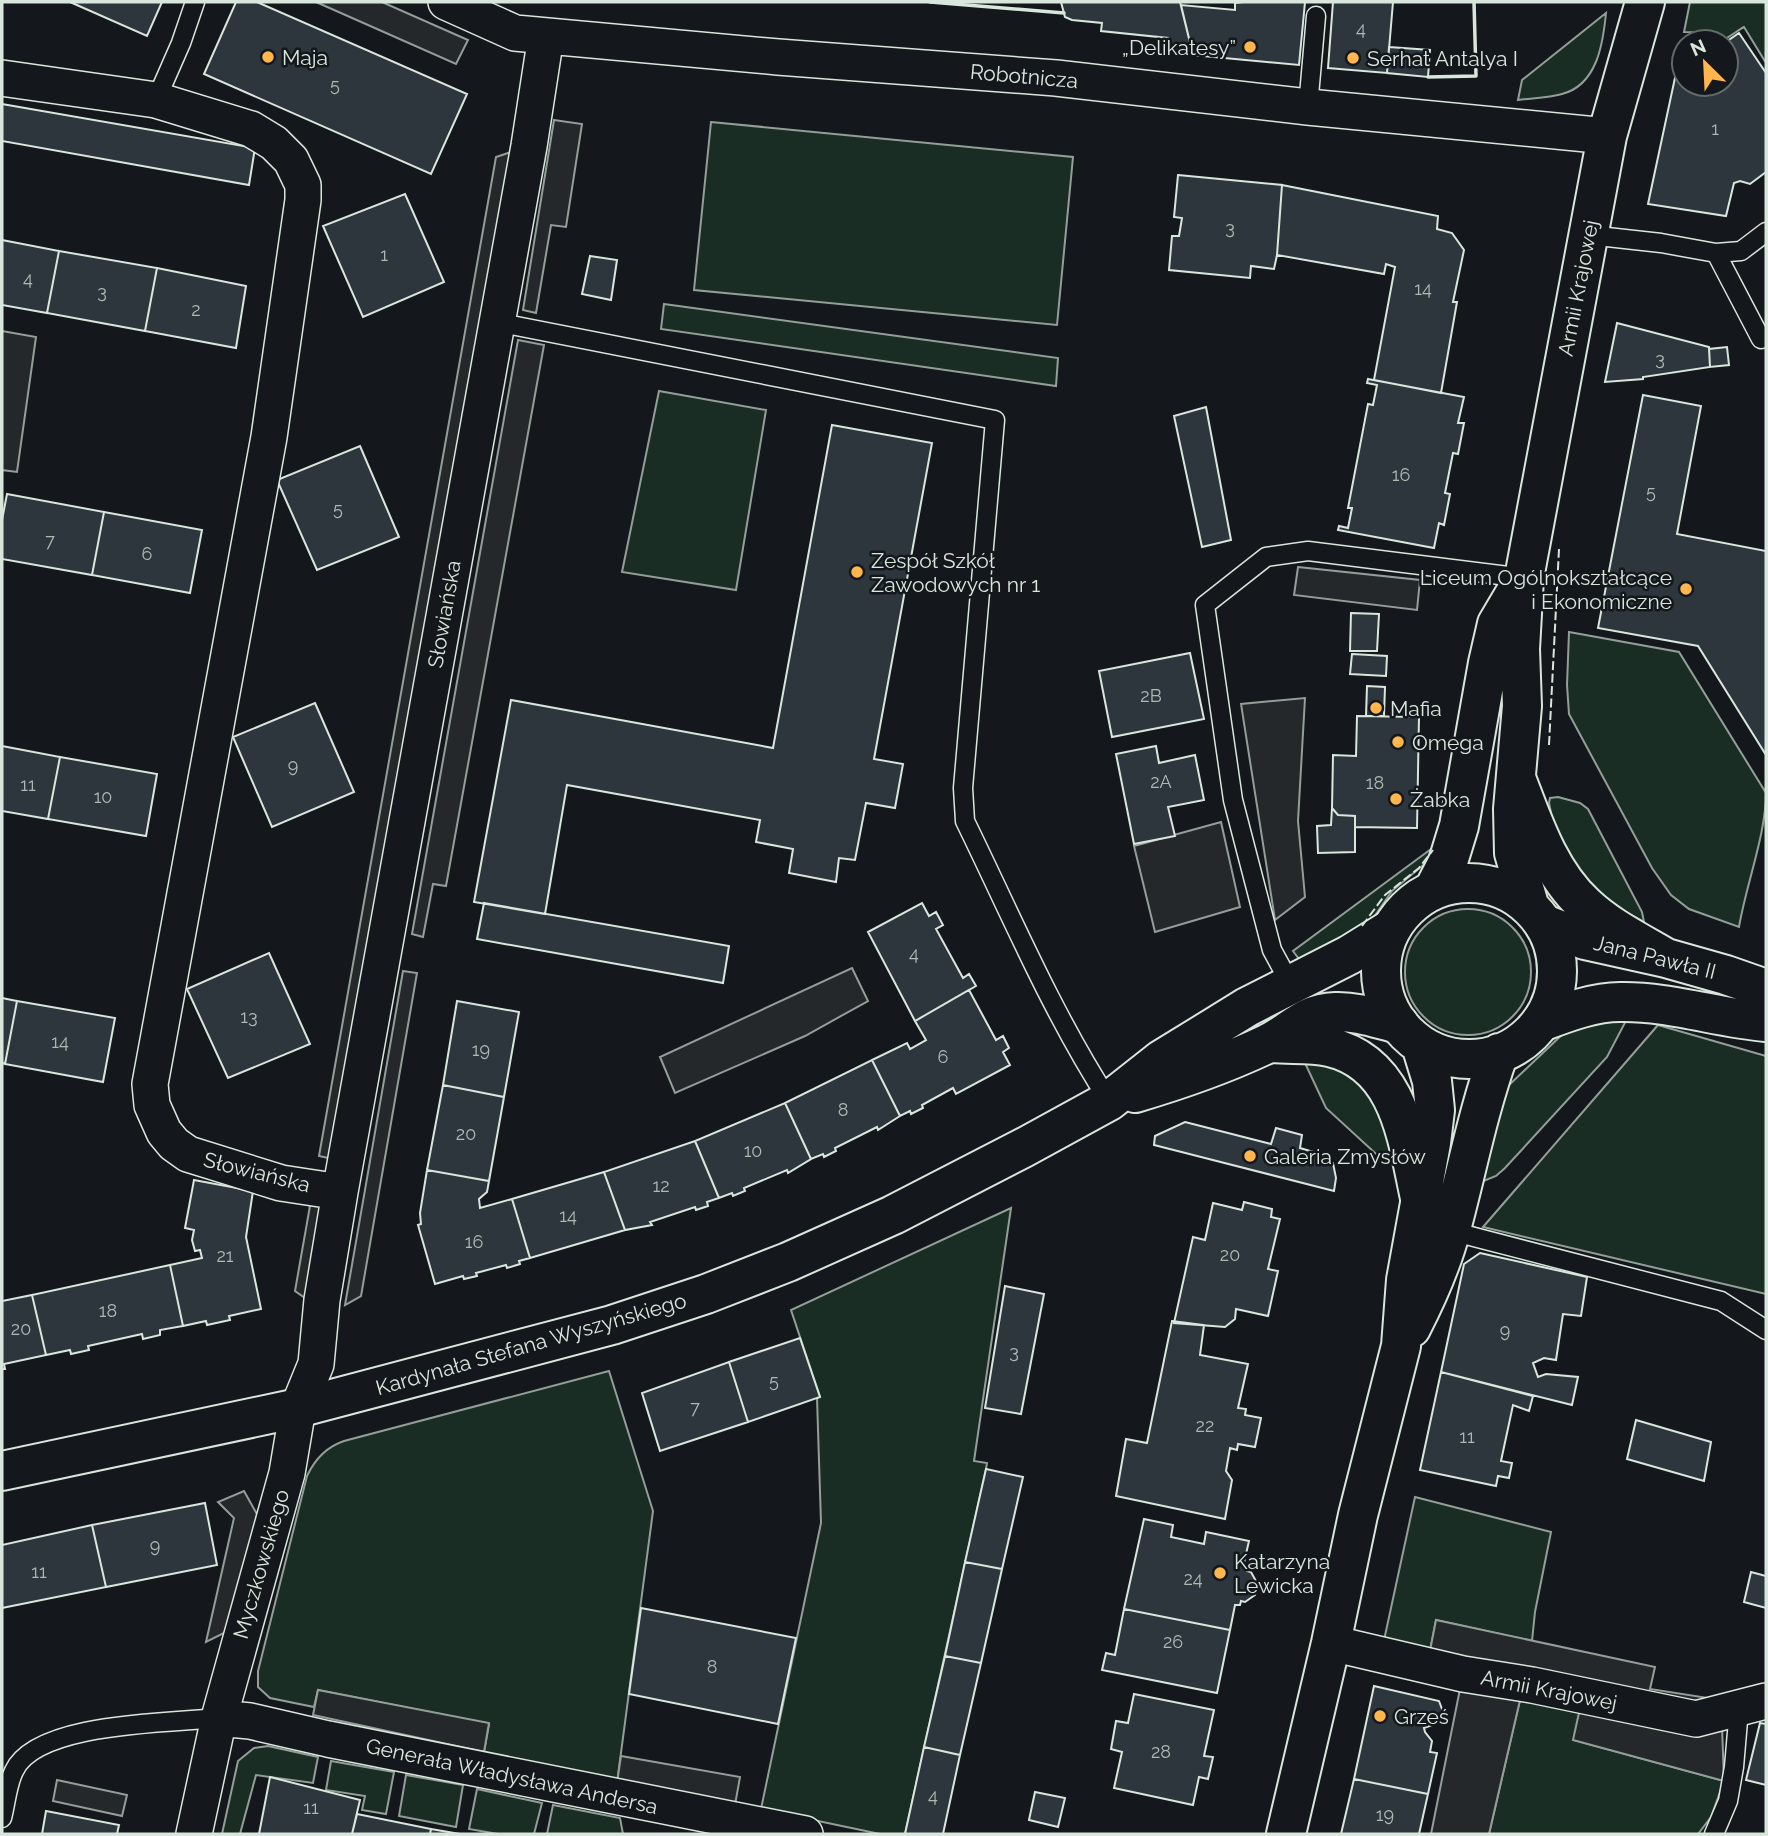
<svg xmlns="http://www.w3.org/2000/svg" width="1768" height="1836" font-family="Raleway,sans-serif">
	<rect width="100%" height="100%" fill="#14181c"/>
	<path fill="#1a2d24" stroke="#939e99" stroke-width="2" d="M 1690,2 L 1766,2 L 1766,63 L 1744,27 C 1736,31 1721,45 1712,42 C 1698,37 1706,32 1684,32 Z
		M 1606,13 C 1603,44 1597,85 1562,94 C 1548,98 1533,98 1518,100 L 1522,80 Z
		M 711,122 L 1073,157 L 1057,325 L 694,290 Z
		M 664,304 L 1058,358 L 1056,386 L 661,329 Z
		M 659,391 L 766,410 L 736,590 L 622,572 Z
		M 1569,632 L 1679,652 L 1766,793 C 1766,834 1746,885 1739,927 L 1689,909 L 1671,895 L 1652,868 L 1569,714 L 1567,685 Z
		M 1558,797 L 1580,803 L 1588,809 L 1642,912 L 1644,922 L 1603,900 L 1579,876 L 1554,827 L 1549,803 L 1550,798 Z
		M 1431,849 L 1427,862 L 1392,891 L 1365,930 L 1302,963 L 1293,951 Z
		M1405 972a63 63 0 1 1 126 0a63 63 0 1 1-126 0Z
		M 1629,1015 L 1607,1057 L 1505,1168 L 1496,1176 L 1476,1184 L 1508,1086 L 1568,1029 Z
		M 1658,1025 L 1766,1056 L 1766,1294 L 1483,1227 Z
		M 1304,1061 L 1324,1063 L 1365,1083 L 1392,1141 L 1391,1161 L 1387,1164 L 1326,1108 Z
		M 1011,1208 L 974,1461 L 987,1463 L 986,1469 L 905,1834 L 880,1834 L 761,1809 L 821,1523 L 817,1398 L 820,1397 L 791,1310 Z
		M 609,1371 L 653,1511 L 617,1783 L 484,1752 L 489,1724 L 318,1690 L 314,1707 L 270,1698 L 258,1687 L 258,1671 L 307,1476 C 315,1459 326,1447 344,1441 Z
		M 1415,1497 L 1551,1532 L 1535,1612 L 1532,1641 L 1436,1620 L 1430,1651 L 1383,1645 Z
		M 1520,1700 L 1581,1708 L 1574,1740 L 1724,1781 L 1711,1817 L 1698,1834 L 1489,1834 Z
		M 268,1746 L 318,1757 L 313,1783 L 256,1775 L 240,1834 L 222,1834 L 238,1761 L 254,1748 Z
		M 331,1761 L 394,1772 L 386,1814 L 362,1810 L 365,1796 L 326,1790 Z
		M 406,1775 L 463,1785 L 456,1827 L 399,1816 Z
		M 477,1789 L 542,1803 L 534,1834 L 498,1834 L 469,1829 Z
		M 553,1805 L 620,1818 L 623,1834 L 547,1834 Z"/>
	<path fill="#24282b" stroke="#939e99" stroke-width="2" d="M 316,2 L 382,2 L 468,40 L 456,64 Z
		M 554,120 L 582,124 L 566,227 L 551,225 L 536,313 L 523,310 Z
		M 511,152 L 333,1159 L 319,1156 L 496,157 Z
		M 2,331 L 36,337 L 17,472 L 2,470 Z
		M 518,340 L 544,345 L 446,886 L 433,884 L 423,937 L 412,934 Z
		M 1298,567 L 1420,580 L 1417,610 L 1294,595 Z
		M 1305,698 L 1298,821 L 1305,897 L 1275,920 L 1241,704 Z
		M 1221,822 L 1240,907 L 1155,932 L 1134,846 Z
		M 852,968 L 868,1001 L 805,1036 L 675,1093 L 660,1057 Z
		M 403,971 L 417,973 L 361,1296 L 345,1305 Z
		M 311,1200 L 326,1203 L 308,1300 L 295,1291 Z
		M 244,1491 L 258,1516 L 234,1628 L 206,1642 L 234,1518 L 218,1502 Z
		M 1436,1620 L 1655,1667 L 1650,1689 L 1721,1700 L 1724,1781 L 1573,1740 L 1580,1708 L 1520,1700 L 1489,1834 L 1431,1834 L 1463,1674 L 1427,1666 Z
		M 318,1690 L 489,1723 L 484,1752 L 313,1715 Z
		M 621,1756 L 740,1777 L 735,1805 L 617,1783 Z
		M 57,1780 L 127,1795 L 122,1816 L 53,1801 Z"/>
	<path fill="#2c363c" stroke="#d8e6dc" stroke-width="2" d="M 70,2 L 162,2 L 147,36 Z
		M 236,2 L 257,2 L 467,94 L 431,174 L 204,74 Z
		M 1061,2 L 1180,2 L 1193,55 L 1167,51 L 1168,38 L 1101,31 L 1102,23 L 1072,20 L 1065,17 Z
		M 1243,2 L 1305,2 L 1299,65 L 1193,55 L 1181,5 L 1235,10 L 1235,3 Z
		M 1333,2 L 1393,2 L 1387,73 L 1328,68 Z
		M 1739,33 L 1766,73 L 1766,172 L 1750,184 L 1740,181 L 1734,183 L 1726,216 L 1648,204 L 1679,59 L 1684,58 L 1684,84 L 1726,84 L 1726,42 Z
		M 1389,47 L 1430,50 L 1428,77 L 1387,73 Z
		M 2,104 L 255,148 L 249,185 L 2,141 Z
		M 1178,175 L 1282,185 L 1277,255 L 1274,269 L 1251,266 L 1250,278 L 1169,270 L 1172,236 L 1179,236 L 1182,218 L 1174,217 Z
		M 1282,185 L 1438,216 L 1437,229 L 1452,233 L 1464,250 L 1453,302 L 1457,302 L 1441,393 L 1374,380 L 1395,267 L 1386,264 L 1384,274 L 1277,255 Z
		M 405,194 L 444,282 L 363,317 L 323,226 Z
		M 2,240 L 59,251 L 47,313 L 2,305 Z
		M 59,251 L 157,268 L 145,331 L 47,313 Z
		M 590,256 L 617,260 L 611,300 L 582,294 Z
		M 157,268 L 246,286 L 236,348 L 145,331 Z
		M 1617,323 L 1709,347 L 1710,367 L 1643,377 L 1643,379 L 1605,382 Z
		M 1727,347 L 1729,365 L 1710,367 L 1709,349 Z
		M 1368,379 L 1464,397 L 1458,423 L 1464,423 L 1458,454 L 1453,453 L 1445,493 L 1450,494 L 1444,525 L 1439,523 L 1434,548 L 1338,530 L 1339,526 L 1348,528 L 1352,508 L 1348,508 L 1368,404 L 1373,405 L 1377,385 L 1367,383 Z
		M 1643,395 L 1701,406 L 1677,534 L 1766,551 L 1766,755 L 1698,646 L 1598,628 Z
		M 1206,407 L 1231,540 L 1202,547 L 1174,416 Z
		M 832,425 L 932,443 L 874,759 L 903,764 L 895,808 L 866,803 L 855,860 L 839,858 L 836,882 L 789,873 L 793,849 L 756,842 L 760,820 L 567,785 L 545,914 L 474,902 L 511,700 L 773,748 Z
		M 360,446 L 399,537 L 317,570 L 277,480 Z
		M 7,494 L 104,512 L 92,575 L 2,559 L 2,520 Z
		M 104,512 L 202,530 L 190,593 L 92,575 Z
		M 1351,613 L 1379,614 L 1377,651 L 1350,651 Z
		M 1190,653 L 1204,719 L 1112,737 L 1099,671 Z
		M 1352,654 L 1387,656 L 1386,676 L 1350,674 Z
		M 1367,686 L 1385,687 L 1384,716 L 1366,716 Z
		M 315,703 L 354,792 L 272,827 L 233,737 Z
		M 1357,716 L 1419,717 L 1417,828 L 1355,827 L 1355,816 L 1338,815 L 1332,808 L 1333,755 L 1356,756 Z
		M 2,746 L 60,757 L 48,819 L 2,811 Z
		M 1156,746 L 1159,763 L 1195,755 L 1204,800 L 1168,807 L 1175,836 L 1134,844 L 1116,754 Z
		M 60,757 L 157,774 L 146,836 L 48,819 Z
		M 1332,808 L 1338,815 L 1355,816 L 1355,852 L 1318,853 L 1317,826 L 1331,825 Z
		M 484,903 L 729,946 L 723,983 L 477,939 Z
		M 922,903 L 929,916 L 936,912 L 943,925 L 936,929 L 963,978 L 969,974 L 976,986 L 915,1021 L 868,932 Z
		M 269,953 L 310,1044 L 228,1078 L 187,989 Z
		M 969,990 L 996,1040 L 1003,1036 L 1009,1048 L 1003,1052 L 1010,1065 L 956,1094 L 953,1088 L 922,1105 L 923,1108 L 911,1114 L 910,1111 L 900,1116 L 872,1060 L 907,1043 L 910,1049 L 926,1040 L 915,1021 Z
		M 2,998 L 17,1001 L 5,1064 L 2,1063 Z
		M 17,1001 L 115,1018 L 103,1082 L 5,1064 Z
		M 457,1001 L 519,1012 L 504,1097 L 443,1085 Z
		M 872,1060 L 900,1116 L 878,1130 L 877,1127 L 835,1148 L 836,1151 L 824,1157 L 823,1154 L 811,1159 L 785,1103 Z
		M 443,1085 L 504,1097 L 489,1181 L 427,1170 Z
		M 785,1103 L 811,1159 L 788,1173 L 787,1170 L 744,1188 L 745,1191 L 733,1196 L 732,1193 L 719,1198 L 695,1141 Z
		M 1185,1122 L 1271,1144 L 1276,1128 L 1302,1135 L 1300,1148 L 1320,1154 L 1333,1163 L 1336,1178 L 1334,1191 L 1154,1145 L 1155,1136 Z
		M 695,1141 L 719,1198 L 707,1202 L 708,1206 L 696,1210 L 695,1207 L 650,1222 L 652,1225 L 625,1230 L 604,1172 Z
		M 427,1170 L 489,1181 L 487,1192 L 479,1199 L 480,1208 L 512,1199 L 530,1258 L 519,1261 L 520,1264 L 507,1268 L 506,1265 L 476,1273 L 477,1276 L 464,1279 L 463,1276 L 435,1284 L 418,1225 L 421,1224 L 420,1213 Z
		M 604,1172 L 625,1230 L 530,1258 L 512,1199 Z
		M 194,1180 L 253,1191 L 246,1237 L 261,1309 L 229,1316 L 230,1320 L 207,1325 L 206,1321 L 183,1326 L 170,1265 L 202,1258 L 200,1250 L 195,1251 L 192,1240 L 194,1230 L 185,1228 Z
		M 1244,1202 L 1272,1209 L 1271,1217 L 1280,1219 L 1268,1269 L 1278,1271 L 1268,1316 L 1236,1309 L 1235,1319 L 1225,1327 L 1174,1323 L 1193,1237 L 1205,1240 L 1213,1203 L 1242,1210 Z
		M 1480,1253 L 1587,1277 L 1581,1316 L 1563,1314 L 1556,1360 L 1544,1358 L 1533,1363 L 1538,1377 L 1546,1374 L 1578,1377 L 1572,1405 L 1441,1372 L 1464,1264 Z
		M 170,1265 L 183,1326 L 160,1330 L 160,1335 L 143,1339 L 142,1334 L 88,1346 L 89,1350 L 71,1354 L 70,1350 L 46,1355 L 32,1295 Z
		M 1005,1286 L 1044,1294 L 1021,1414 L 985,1408 Z
		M 32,1295 L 46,1355 L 4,1364 L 5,1369 L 2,1369 L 2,1301 Z
		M 1172,1321 L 1204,1325 L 1200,1355 L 1248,1364 L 1238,1408 L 1246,1409 L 1245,1415 L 1261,1418 L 1255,1447 L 1238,1444 L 1237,1450 L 1230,1448 L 1226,1471 L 1232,1480 L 1225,1519 L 1116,1496 L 1126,1439 L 1147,1443 Z
		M 800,1338 L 820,1397 L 748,1422 L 729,1362 Z
		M 729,1362 L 748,1422 L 660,1451 L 642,1393 Z
		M 1441,1372 L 1533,1396 L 1529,1411 L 1513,1405 L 1501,1461 L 1512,1463 L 1509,1478 L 1498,1476 L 1496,1486 L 1420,1470 Z
		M 1636,1420 L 1711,1442 L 1704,1481 L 1627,1459 Z
		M 986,1469 L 1023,1477 L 1002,1569 L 965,1562 Z
		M 205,1503 L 217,1565 L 106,1587 L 92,1525 Z
		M 1144,1519 L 1173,1525 L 1171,1537 L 1204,1544 L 1206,1532 L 1249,1541 L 1243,1567 L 1248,1568 L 1247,1571 L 1251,1572 L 1257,1583 L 1255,1595 L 1245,1602 L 1241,1601 L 1240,1605 L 1235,1605 L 1230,1630 L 1124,1609 Z
		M 92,1525 L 106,1587 L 2,1608 L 2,1545 Z
		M 965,1562 L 1002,1569 L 981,1663 L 945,1656 Z
		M 1751,1572 L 1766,1576 L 1766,1608 L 1744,1602 Z
		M 641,1608 L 796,1638 L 778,1724 L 629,1694 Z
		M 1124,1609 L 1230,1630 L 1217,1693 L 1102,1670 L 1106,1653 L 1115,1655 Z
		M 945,1656 L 981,1663 L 960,1755 L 924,1747 Z
		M 1374,1686 L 1439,1701 L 1446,1720 L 1424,1728 L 1425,1732 L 1432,1741 L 1430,1752 L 1437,1753 L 1428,1794 L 1354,1779 Z
		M 1134,1694 L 1214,1710 L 1204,1756 L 1213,1757 L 1208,1779 L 1199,1777 L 1193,1805 L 1114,1788 L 1122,1752 L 1111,1749 L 1116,1721 L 1128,1723 Z
		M 1760,1723 L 1766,1724 L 1766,1785 L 1746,1780 Z
		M 924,1747 L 960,1755 L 943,1834 L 905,1834 Z
		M 270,1777 L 360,1800 L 352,1834 L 259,1834 Z
		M 1354,1779 L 1428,1794 L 1419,1834 L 1341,1834 Z
		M 1035,1792 L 1065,1798 L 1058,1827 L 1029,1820 Z
		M 46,1811 L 119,1825 L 117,1834 L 42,1834 Z
		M 357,1814 L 431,1829 L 430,1834 L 352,1834 Z
		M 431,1829 L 460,1834 L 462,1834 L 430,1834 Z"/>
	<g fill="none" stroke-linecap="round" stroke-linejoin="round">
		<g stroke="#d8e6dc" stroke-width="21">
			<path id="service" d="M 156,100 L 181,43 L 195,2
				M 1308,107 L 1316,16
				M 1589,235 L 1661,243 L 1716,253 L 1741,251 L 1766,232
				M 1716,253 L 1761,339
				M 496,322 L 995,420 L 963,788 L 965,821 C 1011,915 1052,1013 1109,1101
				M 1290,983 L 1272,950 L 1233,800 L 1205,605 L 1266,557 L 1308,551 L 1524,578
				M 1451,1231 L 1721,1301 L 1766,1330
				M 2,1818 C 6,1803 7,1785 14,1771 C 36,1722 171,1723 219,1718
				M 1714,1834 L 1728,1801 L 1734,1767 L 1739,1709"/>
		</g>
		<g stroke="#d8e6dc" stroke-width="38">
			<path id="minor" d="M 446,2 L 515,33 L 778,57 L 1056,78 L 1308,107 L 1607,136
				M 2,78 L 156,100 L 251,129 L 274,143 L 291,160 L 303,185 L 303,200 L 269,437 L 150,1084 L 152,1105 L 164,1132 L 174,1144 L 188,1154 L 281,1183 L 340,1192
				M 1331,1643 L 1463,1674 L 1532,1685 L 1696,1719 L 1766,1701
				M 219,1718 L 250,1721 L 328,1739 L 805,1834
				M 194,1834 L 219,1718 L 287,1473 L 298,1408 L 316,1364 L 322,1300 L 340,1192 L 529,146 L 546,36"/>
		</g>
		<g stroke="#d8e6dc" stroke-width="42">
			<path id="tertiary" d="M 1516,778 C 1533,822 1549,872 1585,905 C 1608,927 1639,942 1666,958
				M 1544,924 L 1585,940 L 1666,958 L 1726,975 L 1766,989
				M 1541,1022 C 1565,1013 1593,1002 1620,1002 C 1669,1001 1718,1018 1766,1022
				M 1270,1043 C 1289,1045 1310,1043 1329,1047 C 1400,1063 1407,1139 1420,1198
				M 1135,1093 C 1179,1080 1225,1064 1267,1044 C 1292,1032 1304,1013 1335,1012 C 1357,1011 1378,1019 1399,1024
				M 2,1471 L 298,1408 L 612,1325 L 706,1294 L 788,1262 L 893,1215 L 1023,1148 L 1109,1101 L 1161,1060 L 1247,1007 L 1349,955 L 1391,929"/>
		</g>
		<g stroke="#d8e6dc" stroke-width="42">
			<path id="primary" d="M1381 971a88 88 0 1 1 176 0a88 88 0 1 1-176 0Z
				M 1434,889 L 1448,862 L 1459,826 L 1488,663 L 1497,624 L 1516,592
				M 1529,905 L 1514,853 L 1513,809 L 1522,706 L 1520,649 L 1524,578 L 1607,136 L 1645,2
				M 1411,1328 C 1427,1297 1442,1264 1451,1229 C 1467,1170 1478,1111 1499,1053
				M 1286,1834 L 1331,1643 L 1358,1515 L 1401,1346 L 1406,1280 L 1431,1143 L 1435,1110 L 1432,1081 L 1421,1045"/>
		</g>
		<use href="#service" stroke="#14181c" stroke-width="18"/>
		<use href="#minor" stroke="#14181c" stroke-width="35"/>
		<use href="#tertiary" stroke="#14181c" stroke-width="38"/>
		<use href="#primary" stroke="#14181c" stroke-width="38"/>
		<path stroke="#d8e6dc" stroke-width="2" stroke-dasharray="9 3.5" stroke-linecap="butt" d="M 1549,745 L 1559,549
			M 1362,926 L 1385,895 L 1419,868 L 1433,850"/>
		<path stroke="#d8e6dc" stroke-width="3.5" d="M 930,2 L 1064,13
			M 1428,77 L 1476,76 L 1474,2"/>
	</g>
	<g fill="#ffb74d" stroke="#14181c" stroke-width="2.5">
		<circle cx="1250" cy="47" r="7"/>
		<circle cx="268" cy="57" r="7"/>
		<circle cx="1353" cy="58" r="7"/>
		<circle cx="857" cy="572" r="7"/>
		<circle cx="1686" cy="589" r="7"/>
		<circle cx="1376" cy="708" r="7"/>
		<circle cx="1398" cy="742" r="7"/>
		<circle cx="1396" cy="799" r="7"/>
		<circle cx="1250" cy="1156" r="7"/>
		<circle cx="1220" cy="1573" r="7"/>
		<circle cx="1380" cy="1716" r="7"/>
	</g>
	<g text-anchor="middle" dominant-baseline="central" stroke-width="5" stroke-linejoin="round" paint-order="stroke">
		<g font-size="18" fill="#adbab4">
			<text x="1361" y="28">4</text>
			<text x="335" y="84">5</text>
			<text x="1715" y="128">1</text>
			<text x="1230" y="227">3</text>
			<text x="384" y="254">1</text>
			<text x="28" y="278">4</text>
			<text x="1423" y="288">14</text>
			<text x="102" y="291">3</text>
			<text x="196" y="309">2</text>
			<text x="1660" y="358">3</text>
			<text x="1401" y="474">16</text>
			<text x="1651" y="491">5</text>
			<text x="338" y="508">5</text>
			<text x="50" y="540">7</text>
			<text x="147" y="553">6</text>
			<text x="1151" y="695">2B</text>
			<text x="293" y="765">9</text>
			<text x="1161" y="781">2A</text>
			<text x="1375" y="782">18</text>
			<text x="28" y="784">11</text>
			<text x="103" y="796">10</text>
			<text x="914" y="953">4</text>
			<text x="249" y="1016">13</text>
			<text x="60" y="1041">14</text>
			<text x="481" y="1049">19</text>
			<text x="943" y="1056">6</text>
			<text x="843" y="1109">8</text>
			<text x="466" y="1133">20</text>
			<text x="753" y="1150">10</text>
			<text x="661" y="1185">12</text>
			<text x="568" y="1215">14</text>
			<text x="474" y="1241">16</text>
			<text x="1230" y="1254">20</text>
			<text x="225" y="1255">21</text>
			<text x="108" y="1310">18</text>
			<text x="21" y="1328">20</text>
			<text x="1505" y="1330">9</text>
			<text x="1014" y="1351">3</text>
			<text x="774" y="1380">5</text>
			<text x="695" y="1407">7</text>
			<text x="1205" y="1425">22</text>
			<text x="1467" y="1436">11</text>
			<text x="155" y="1545">9</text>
			<text x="39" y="1571">11</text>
			<text x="1193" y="1578">24</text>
			<text x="1173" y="1641">26</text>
			<text x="712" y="1666">8</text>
			<text x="1161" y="1751">28</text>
			<text x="933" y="1795">4</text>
			<text x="311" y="1807">11</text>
			<text x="1385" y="1814">19</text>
		</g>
		<g font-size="21" fill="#d8e6dc" stroke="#14181c" text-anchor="start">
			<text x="1236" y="47" text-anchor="end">„Delikatesy”</text>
			<text x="282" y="57">Maja</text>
			<text x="1367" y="58">Serhat Antalya I</text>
			<text x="871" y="560">Zespół Szkół<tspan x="871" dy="24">Zawodowych nr 1</tspan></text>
			<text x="1672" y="577" text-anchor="end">Liceum Ogólnokształcące<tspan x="1672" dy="24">i Ekonomiczne</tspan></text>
			<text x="1390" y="708">Mafia</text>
			<text x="1412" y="742">Omega</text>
			<text x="1410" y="799">Żabka</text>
			<text x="1264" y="1156">Galeria Zmysłów</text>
			<text x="1234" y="1561">Katarzyna<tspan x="1234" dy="24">Lewicka</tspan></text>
			<text x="1394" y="1716">Grześ</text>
		</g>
		<g font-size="21" fill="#d8e6dc" stroke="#14181c">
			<text transform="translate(1024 76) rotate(5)">Robotnicza</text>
			<text transform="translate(1578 288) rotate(-79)">Armii Krajowej</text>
			<text transform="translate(444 614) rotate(-80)">Słowiańska</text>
			<text transform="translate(1655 957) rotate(14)">Jana Pawła II</text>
			<text transform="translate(257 1172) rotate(14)">Słowiańska</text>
			<text transform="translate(531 1344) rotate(-16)">Kardynała Stefana Wyszyńskiego</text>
			<text transform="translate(261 1564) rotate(-74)">Myczkowskiego</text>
			<text transform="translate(1549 1690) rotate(11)">Armii Krajowej</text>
			<text transform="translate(512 1776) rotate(12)">Generała Władysława Andersa</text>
		</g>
	</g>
	<rect width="1768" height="1836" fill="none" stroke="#d8e6dc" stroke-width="7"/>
	<g transform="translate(1705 63) rotate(336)"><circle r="33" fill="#14181c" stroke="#626a69" stroke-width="2"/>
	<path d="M0-5L12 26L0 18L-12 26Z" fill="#ffb74d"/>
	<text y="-10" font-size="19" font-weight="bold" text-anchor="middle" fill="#d8e6dc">N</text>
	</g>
</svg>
